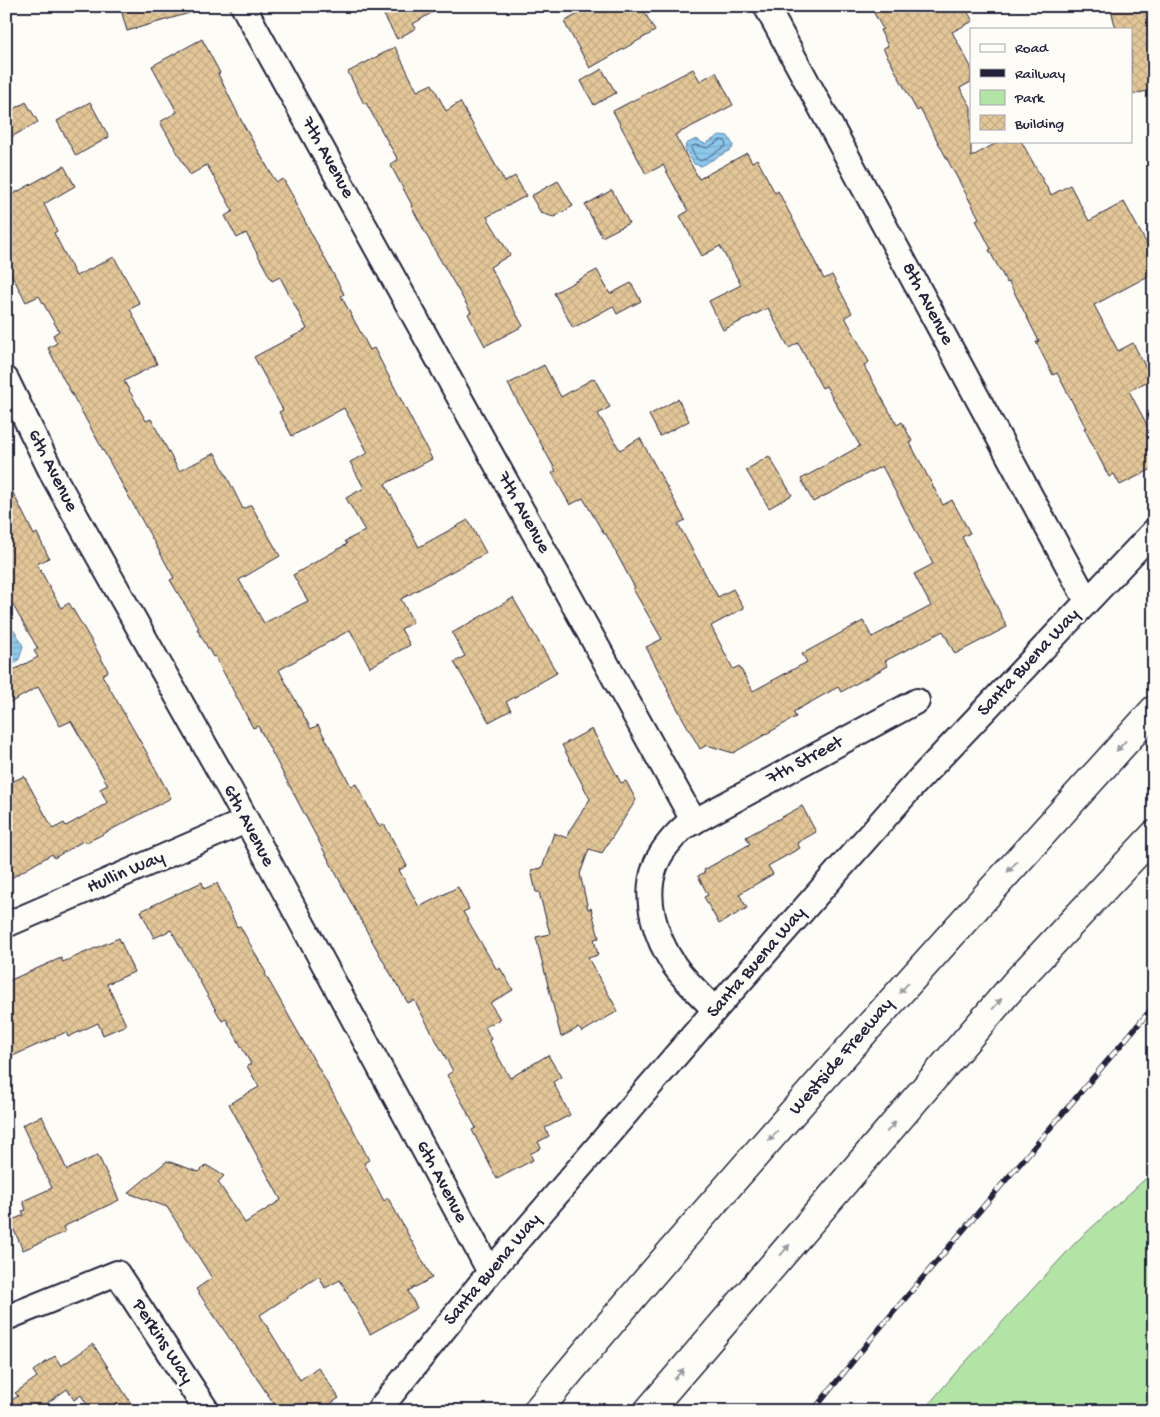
<svg xmlns="http://www.w3.org/2000/svg" width="1160" height="1417" font-family="'Gochi Hand',sans-serif">
	<defs>
		<pattern id="water-rules" width="6" height="5" patternUnits="userSpaceOnUse" patternTransform="scale(1.25)"><rect width="6" height="5" fill="#8dc8ed"/><path d="M0 2.5h6" fill="none" stroke="#79accc"/></pattern>
		<pattern id="building-cross-hatch" width="8" height="8" patternUnits="userSpaceOnUse" patternTransform="scale(1.25)"><rect width="8" height="8" fill="#e4c798"/><path d="M0 0l8 8M0 8l8-8" fill="none" stroke="#c3ab84"/></pattern>
	</defs>
	<rect width="100%" height="100%" fill="#fdfcf7"/>
	<filter id="ink" filterUnits="userSpaceOnUse"><feTurbulence type="fractalNoise" baseFrequency=".02" numOctaves="2"/><feDisplacementMap in="SourceGraphic" scale="10" xChannelSelector="R" yChannelSelector="G"/><feConvolveMatrix kernelMatrix="1 2 1 2 8 2 1 2 1" color-interpolation-filters="sRGB"/></filter>
	<g filter="url(#ink)">
		<path fill="#b2e4a5" stroke="#6a8370" d="M 1154,1171 L 1154,1403 L 1145,1411 L 923,1411 L 958,1370 L 1077,1241 Z"/>
		<path fill="url(#water-rules)" stroke="#6286a6" d="M 720,135 L 728,136 L 733,145 L 732,149 L 701,166 L 694,164 L 685,149 L 686,144 L 696,139 L 705,144 Z
			M 6,628 L 15,631 L 23,646 C 20,657 20,662 9,667 L 6,666 Z"/>
		<g fill="none" stroke-linecap="round" stroke-linejoin="round">
			<path stroke="#4d6482" stroke-width="1" d="M 721,140 L 725,141 L 726,146 L 701,161 L 697,159 L 691,149 L 692,146 L 696,145 L 707,148 Z"/>
		</g>
		<path fill="url(#building-cross-hatch)" stroke="#22223b" d="M 120,6 L 192,6 L 193,12 L 127,31 Z
			M 379,6 L 443,6 L 413,24 L 416,28 L 397,39 Z
			M 592,6 L 641,6 L 655,31 L 590,68 L 564,22 Z
			M 870,6 L 964,6 L 973,21 L 952,32 L 971,67 L 971,82 L 960,88 L 971,107 L 971,157 L 1000,141 L 1021,141 L 1051,195 L 1070,185 L 1089,221 L 1124,202 L 1154,257 L 1154,273 L 1094,305 L 1118,351 L 1133,343 L 1152,379 L 1129,391 L 1154,438 L 1154,468 L 1120,485 L 1114,474 L 1109,477 L 1084,428 L 1086,428 L 1057,373 L 1053,375 L 1036,342 L 1039,341 L 1009,282 L 1007,283 L 989,250 L 991,249 L 976,220 L 979,218 L 920,109 L 917,111 L 883,48 L 888,46 L 880,30 L 883,29 Z
			M 1110,6 L 1154,6 L 1154,89 L 1131,95 L 1131,29 L 1116,29 Z
			M 202,39 L 220,73 L 218,74 L 243,124 L 273,177 L 277,182 L 283,179 L 295,200 L 294,201 L 344,294 L 341,296 L 370,350 L 374,348 L 432,459 L 385,484 L 419,547 L 468,520 L 486,553 L 401,599 L 413,622 L 401,629 L 410,645 L 370,667 L 350,630 L 279,670 L 311,729 L 318,725 L 351,786 L 356,784 L 379,826 L 384,824 L 407,866 L 399,870 L 419,907 L 458,887 L 469,909 L 463,912 L 497,970 L 500,968 L 513,990 L 490,1003 L 500,1019 L 485,1027 L 491,1039 L 489,1040 L 510,1078 L 548,1055 L 561,1077 L 553,1082 L 570,1115 L 545,1128 L 549,1136 L 538,1142 L 541,1148 L 530,1154 L 533,1160 L 497,1179 L 472,1130 L 476,1128 L 447,1075 L 453,1071 L 414,1000 L 408,1003 L 386,966 L 353,906 L 258,726 L 253,728 L 215,656 L 213,657 L 197,629 L 199,628 L 170,580 L 174,578 L 63,378 L 48,348 L 57,343 L 53,335 L 59,331 L 39,296 L 26,302 L 6,264 L 6,198 L 64,166 L 75,186 L 44,204 L 57,231 L 54,233 L 76,276 L 114,257 L 140,304 L 130,309 L 157,364 L 124,381 L 146,421 L 151,419 L 179,471 L 215,453 L 243,509 L 251,505 L 280,556 L 239,580 L 264,623 L 308,601 L 293,575 L 347,544 L 345,541 L 365,531 L 346,498 L 364,488 L 350,462 L 368,453 L 344,408 L 292,436 L 279,412 L 283,410 L 254,357 L 307,329 L 280,277 L 272,281 L 246,233 L 237,238 L 225,216 L 233,211 L 207,165 L 190,175 L 160,122 L 177,112 L 152,66 Z
			M 395,47 L 417,91 L 432,84 L 446,111 L 460,102 L 505,182 L 515,176 L 526,196 L 487,217 L 510,255 L 490,267 L 523,326 L 485,346 L 468,314 L 471,312 L 434,249 L 411,206 L 412,205 L 390,164 L 398,160 L 366,103 L 364,104 L 348,72 Z
			M 602,69 L 616,93 L 594,105 L 581,81 Z
			M 693,69 L 700,81 L 716,72 L 733,105 L 675,135 L 699,179 L 747,153 L 752,162 L 757,159 L 775,193 L 778,191 L 824,279 L 832,275 L 852,313 L 845,317 L 869,362 L 864,366 L 897,425 L 902,422 L 912,441 L 910,443 L 943,505 L 952,500 L 970,533 L 962,537 L 1007,627 L 955,654 L 943,631 L 885,661 L 888,666 L 841,692 L 838,687 L 793,712 L 796,717 L 733,753 L 707,745 L 700,749 L 667,690 L 668,689 L 646,647 L 662,639 L 633,589 L 635,588 L 606,534 L 604,534 L 583,498 L 570,505 L 552,473 L 556,471 L 508,384 L 544,365 L 561,397 L 594,378 L 610,407 L 598,414 L 620,450 L 640,438 L 685,520 L 678,524 L 718,597 L 733,589 L 744,608 L 711,626 L 733,669 L 739,666 L 753,691 L 807,662 L 802,654 L 863,621 L 872,637 L 931,606 L 914,574 L 933,564 L 882,466 L 813,502 L 801,479 L 860,446 L 826,386 L 822,388 L 798,343 L 789,348 L 768,308 L 723,330 L 709,301 L 741,285 L 720,246 L 702,256 L 680,216 L 688,211 L 663,165 L 646,174 L 613,111 Z
			M 26,102 L 38,122 L 6,140 L 6,114 Z
			M 90,102 L 109,137 L 76,156 L 57,121 Z
			M 558,181 L 573,206 L 554,217 L 541,213 L 531,196 Z
			M 612,190 L 629,223 L 602,237 L 585,205 Z
			M 597,270 L 610,294 L 631,283 L 641,301 L 617,314 L 613,306 L 573,328 L 554,293 Z
			M 678,399 L 689,421 L 660,436 L 649,415 Z
			M 769,456 L 792,495 L 769,508 L 746,470 Z
			M 6,479 L 34,535 L 37,533 L 49,558 L 37,564 L 61,608 L 69,603 L 94,645 L 108,671 L 102,675 L 147,753 L 171,798 L 86,843 L 85,840 L 54,858 L 52,854 L 6,881 L 6,785 L 24,776 L 53,829 L 64,823 L 66,826 L 104,805 L 107,802 L 100,789 L 108,785 L 71,721 L 60,726 L 38,687 L 6,705 L 6,674 L 38,657 L 34,651 L 38,649 L 6,593 Z
			M 513,598 L 557,673 L 506,702 L 511,710 L 489,722 L 454,662 L 465,656 L 452,633 Z
			M 592,729 L 621,783 L 626,781 L 636,800 L 602,853 L 589,849 L 580,874 L 588,909 L 591,908 L 599,938 L 594,939 L 598,955 L 588,958 L 618,1011 L 582,1032 L 578,1028 L 561,1037 L 536,937 L 550,934 L 539,892 L 536,892 L 531,870 L 542,868 L 554,833 L 567,838 L 569,831 L 590,799 L 562,745 Z
			M 802,806 L 816,832 L 797,843 L 800,848 L 768,866 L 773,874 L 739,894 L 747,908 L 719,924 L 704,897 L 708,895 L 698,876 L 705,872 L 704,870 L 750,844 L 746,837 Z
			M 202,882 L 204,889 L 217,883 L 237,927 L 240,926 L 266,973 L 265,974 L 352,1127 L 369,1160 L 364,1163 L 384,1201 L 388,1198 L 432,1278 L 408,1291 L 417,1308 L 370,1334 L 340,1280 L 325,1288 L 319,1276 L 260,1315 L 300,1380 L 318,1367 L 339,1398 L 320,1411 L 279,1411 L 196,1289 L 212,1278 L 167,1207 L 128,1193 L 167,1161 L 199,1172 L 206,1165 L 224,1176 L 218,1182 L 245,1223 L 281,1200 L 229,1104 L 259,1087 L 247,1066 L 251,1064 L 226,1019 L 222,1021 L 171,930 L 154,938 L 141,911 Z
			M 119,938 L 134,972 L 107,984 L 126,1025 L 103,1035 L 98,1023 L 68,1037 L 66,1032 L 6,1059 L 6,982 L 61,958 L 63,962 Z
			M 42,1116 L 67,1170 L 98,1155 L 119,1200 L 63,1227 L 65,1232 L 23,1250 L 10,1221 L 24,1215 L 22,1211 L 26,1210 L 23,1201 L 52,1188 L 22,1125 Z
			M 93,1344 L 136,1411 L 91,1411 L 81,1395 L 74,1400 L 67,1389 L 36,1411 L 6,1411 L 6,1404 L 18,1396 L 15,1393 L 37,1377 L 33,1371 L 55,1356 L 61,1366 Z"/>
		<g fill="none" stroke-linecap="round" stroke-linejoin="round">
			<g stroke="#22223b" stroke-width="28">
				<path id="minor" d="M 243,6 L 694,822
					M 766,6 L 1087,601
					M 6,379 L 55,479 L 230,790 L 490,1272
					M 6,925 L 246,821
					M 715,1010 C 702,996 685,981 674,965 C 656,938 643,899 655,867 C 660,852 672,838 684,827 L 917,701
					M 6,1318 L 117,1273 L 207,1411
					M 378,1411 L 490,1272 L 715,1010 L 909,790 L 1154,531"/>
			</g>
			<g stroke="#22223b" stroke-width="31">
				<path id="motorway" d="M 537,1411 C 735,1171 946,941 1154,710
					M 648,1411 L 1017,981 L 1154,835"/>
			</g>
			<use href="#minor" stroke="#fdfcf7" stroke-width="24"/>
			<use href="#motorway" stroke="#fdfcf7" stroke-width="28"/>
			<g stroke="#22223b" stroke-width="5.5">
				<path id="rail" d="M 813,1411 L 874,1335 L 1154,1006"/>
			</g>
			<use href="#rail" stroke="#fdfcf7" stroke-width="4" stroke-dasharray="11" stroke-linecap="butt"/>
		</g>
		<defs><path id="oneway-solid" d="M-6-.8H1V-3.2L6.5 0L1 3.2V.8H-6Z" transform="scale(1.25)"/></defs>
		<g fill="#9a9aa2">
			<use href="#oneway-solid" transform="translate(1121 746) rotate(132)"/>
			<use href="#oneway-solid" transform="translate(1012 867) rotate(132)"/>
			<use href="#oneway-solid" transform="translate(904 988) rotate(132)"/>
			<use href="#oneway-solid" transform="translate(997 1004) rotate(-49)"/>
			<use href="#oneway-solid" transform="translate(891 1127) rotate(-49)"/>
			<use href="#oneway-solid" transform="translate(773 1136) rotate(131)"/>
			<use href="#oneway-solid" transform="translate(785 1250) rotate(-49)"/>
			<use href="#oneway-solid" transform="translate(679 1374) rotate(-49)"/>
		</g>
	</g>
	<g text-anchor="middle" dominant-baseline="central" stroke-width="5" stroke-linejoin="round" paint-order="stroke">
		<g font-size="19" fill="#22223b" stroke="#fdfcf7">
			<text transform="translate(327 158) rotate(61)">7th Avenue</text>
			<text transform="translate(927 304) rotate(62)">8th Avenue</text>
			<text transform="translate(52 471) rotate(63)">6th Avenue</text>
			<text transform="translate(523 513) rotate(61)">7th Avenue</text>
			<text transform="translate(1029 663) rotate(-47)">Santa Buena Way</text>
			<text transform="translate(805 761) rotate(-28)">7th Street</text>
			<text transform="translate(248 826) rotate(62)">6th Avenue</text>
			<text transform="translate(126 873) rotate(-23)">Hullin Way</text>
			<text transform="translate(757 963) rotate(-49)">Santa Buena Way</text>
			<text transform="translate(842 1057) rotate(-49)">Westside Freeway</text>
			<text transform="translate(441 1182) rotate(62)">6th Avenue</text>
			<text transform="translate(493 1270) rotate(-50)">Santa Buena Way</text>
			<text transform="translate(162 1342) rotate(57)">Perkins Way</text>
		</g>
	</g>
	<rect width="1160" height="1417" fill="none" stroke="#fdfcf7" stroke-width="25"/>
	<rect x="12" y="12" width="1135" height="1392" fill="none" stroke="#22223b" stroke-width="2" filter="url(#ink)"/>
	<rect x="970" y="28" width="162" height="115" fill="#fdfcf7" stroke="#a5a5ac"/>
	<rect x="980" y="44" width="25" height="8" fill="#fdfcf7" stroke="#a5a5ac"/>
	<text x="1015" y="52" font-size="15" fill="#22223b">Road</text>
	<rect x="980" y="69" width="25" height="8" fill="#22223b" stroke="#a5a5ac"/>
	<text x="1015" y="78" font-size="15" fill="#22223b">Railway</text>
	<rect x="980" y="90" width="25" height="15" fill="#b2e4a5" stroke="#a5a5ac"/>
	<text x="1015" y="102" font-size="15" fill="#22223b">Park</text>
	<rect x="980" y="115" width="25" height="15" fill="url(#building-cross-hatch)" stroke="#a5a5ac"/>
	<text x="1015" y="128" font-size="15" fill="#22223b">Building</text>
</svg>
